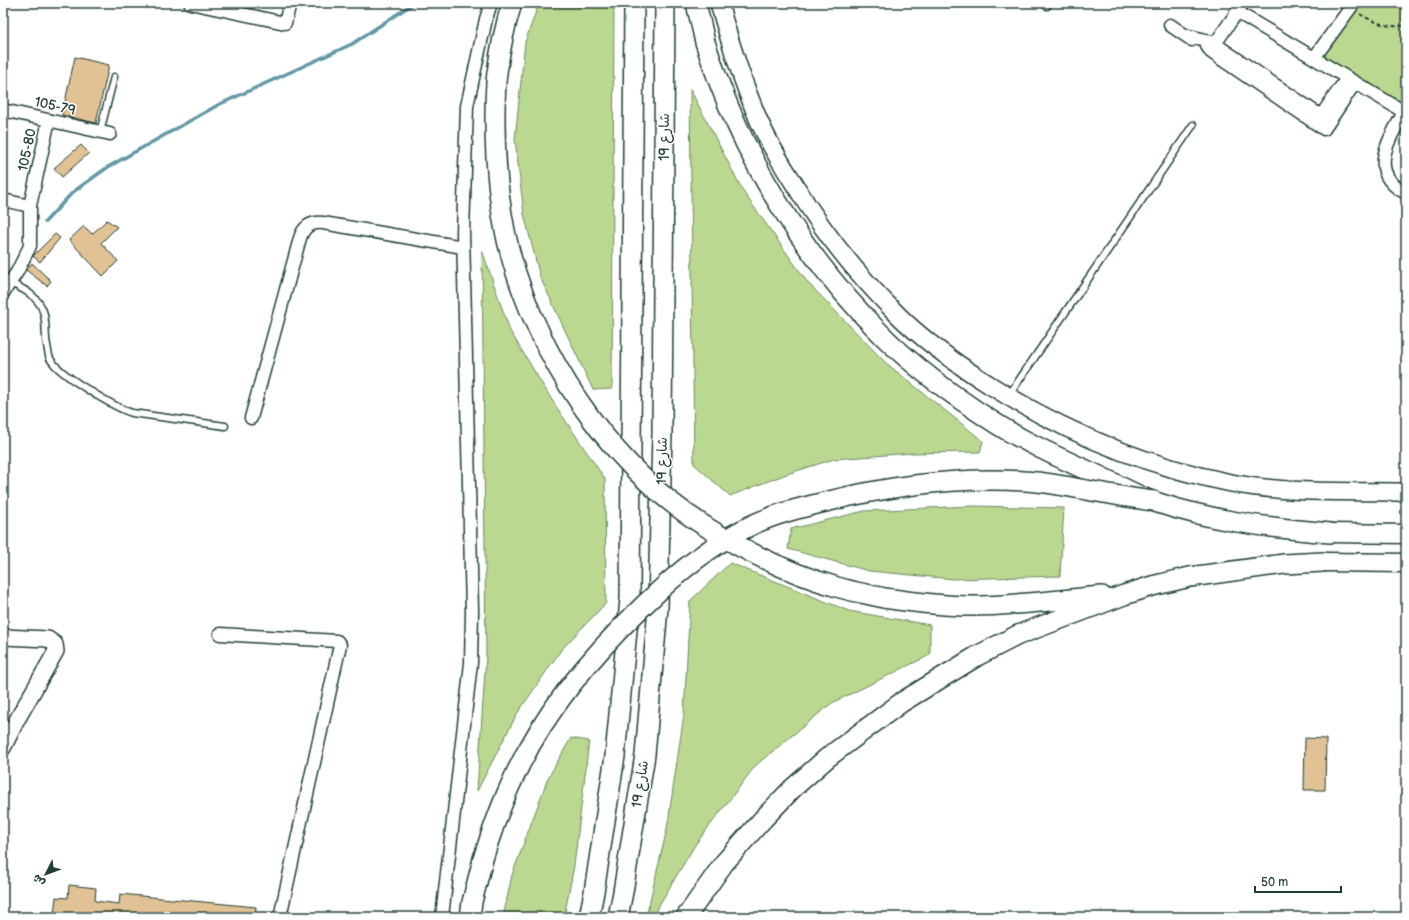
<svg xmlns="http://www.w3.org/2000/svg" width="1409" height="920" font-family="'Balsamiq Sans','Playpen Sans Arabic',sans-serif">
	<rect width="100%" height="100%" fill="#fff"/>
	<filter id="ink" filterUnits="userSpaceOnUse"><feTurbulence type="fractalNoise" baseFrequency=".025" numOctaves="2"/><feDisplacementMap in="SourceGraphic" scale="8" xChannelSelector="R" yChannelSelector="G"/><feConvolveMatrix kernelMatrix="1 2 1 2 8 2 1 2 1" color-interpolation-filters="sRGB"/></filter>
	<g filter="url(#ink)">
		<path fill="#bad890" stroke="#6c8a62" d="M 539,3 L 614,3 L 612,389 L 593,390 L 540,277 L 524,214 L 515,139 L 525,42 Z
			M 1359,3 L 1406,3 L 1406,109 L 1319,58 Z
			M 690,89 L 744,193 L 808,283 L 886,363 L 983,441 L 980,452 L 912,453 L 834,459 L 784,475 L 730,496 L 694,464 Z
			M 482,250 L 510,331 L 555,405 L 605,479 L 606,603 L 561,650 L 517,714 L 477,791 L 486,656 Z
			M 971,506 L 1064,508 L 1060,576 L 953,579 L 869,571 L 788,549 L 791,529 L 864,511 Z
			M 730,563 L 849,611 L 930,625 L 930,655 L 832,703 L 756,765 L 695,845 L 652,917 L 646,917 L 667,829 L 684,714 L 690,601 Z
			M 571,738 L 589,741 L 574,866 L 564,917 L 503,917 L 512,875 L 548,778 Z"/>
		<g fill="none" stroke-linecap="round" stroke-linejoin="round">
			<path stroke="#6298a4" stroke-width="3.5" d="M 45,222 L 73,192 L 108,167 L 218,105 L 352,44 L 414,3"/>
		</g>
		<path fill="#e1c294" stroke="#1f3d34" d="M 75,57 L 109,65 L 96,123 L 62,115 Z
			M 81,145 L 89,153 L 62,177 L 54,168 Z
			M 107,220 L 117,227 L 101,243 L 118,261 L 103,276 L 69,240 L 84,226 L 92,234 Z
			M 55,234 L 60,238 L 40,262 L 33,256 Z
			M 32,263 L 51,281 L 47,286 L 26,270 Z
			M 1305,738 L 1326,739 L 1325,790 L 1304,790 Z
			M 69,885 L 96,888 L 95,901 L 119,904 L 120,894 L 256,907 L 255,917 L 60,917 L 60,915 L 54,914 L 56,897 L 68,898 Z"/>
		<g fill="none" stroke-linecap="round" stroke-linejoin="round">
			<g stroke="#1f3d34" stroke-width="9">
				<path id="service" d="M 1043,3 L 1047,6 L 1048,3
					M 100,132 L 114,77
					M 10,283 C 27,290 44,300 45,321 C 46,329 45,337 47,345 C 48,350 48,356 51,360 C 60,375 114,407 132,413 L 225,426
					M 1009,395 L 1193,125"/>
			</g>
			<g stroke="#1f3d34" stroke-width="15">
				<path id="minor" d="M 190,3 L 285,23 L 290,3
					M 1243,3 L 1237,12 L 1406,113
					M 1170,25 L 1192,40
					M 1185,35 L 1206,40 L 1215,44 L 1237,12
					M 1314,58 L 1354,3
					M 1347,78 L 1321,116 L 1215,44 L 1211,43 L 1207,46 L 1211,52 L 1324,129 L 1355,83
					M 3,110 L 110,134
					M 1404,112 C 1389,140 1366,173 1406,193
					M 3,200 L 30,206 L 49,120
					M 3,293 L 17,272 L 30,246 L 30,206
					M 251,418 L 300,238 C 304,226 311,222 323,223 L 463,247
					M 220,634 L 337,641 L 340,645 L 280,917
					M 442,917 L 471,663 L 472,611 L 463,233 L 467,106 L 486,19 L 491,3"/>
			</g>
			<g stroke="#1f3d34" stroke-width="18">
				<path id="tertiary" d="M 3,637 L 48,639 L 55,644 L 56,651 L 18,718 L 3,748"/>
			</g>
			<g stroke="#1f3d34" stroke-width="20">
				<path id="secondary" d="M 719,3 C 730,43 743,83 759,121 C 769,143 782,165 795,185 C 824,234 861,279 901,318 C 929,345 961,367 993,387 C 1066,433 1146,466 1231,483 C 1288,494 1348,491 1406,492"/>
			</g>
			<g stroke="#1f3d34" stroke-width="21">
				<path id="primary" d="M 1330,533 L 1406,534
					M 1323,562 L 1406,563"/>
			</g>
			<g stroke="#1f3d34" stroke-width="22">
				<path id="trunk" d="M 696,3 C 699,16 702,29 705,42 C 740,154 803,257 886,339 C 918,370 955,397 992,421 C 1024,442 1060,458 1095,474 C 1115,483 1135,495 1155,502 C 1212,521 1271,528 1330,533
					M 884,598 C 912,602 941,606 970,606 C 1014,606 1058,600 1102,596
					M 470,917 L 472,902 L 483,859
					M 589,917 L 594,892 L 615,756 L 630,599 L 634,3
					M 618,917 L 623,892 L 645,755 L 658,608 L 662,433 L 665,3
					M 686,917 L 724,863 L 763,819 L 793,788 L 827,758 L 863,731 L 902,702 L 977,656 L 1018,635 L 1124,595 L 1152,586 L 1190,577 L 1284,564 L 1323,562"/>
			</g>
			<path stroke="#1f3d34" stroke-width="2" stroke-dasharray="4 3" stroke-linecap="butt" d="M 1360,14 C 1373,22 1390,29 1406,25"/>
			<use href="#service" stroke="#fff" stroke-width="6"/>
			<use href="#minor" stroke="#fff" stroke-width="12"/>
			<use href="#tertiary" stroke="#fff" stroke-width="15"/>
			<use href="#secondary" stroke="#fff" stroke-width="17"/>
			<use href="#primary" stroke="#fff" stroke-width="18"/>
			<use href="#trunk" stroke="#fff" stroke-width="19"/>
			<g stroke="#1f3d34" stroke-width="22" stroke-linecap="butt">
				<path id="trunk-bridge" d="M 512,3 C 505,26 500,49 497,73 C 495,88 495,105 495,120 C 495,171 500,224 516,273 C 549,374 617,472 708,528 C 748,553 792,574 837,587 C 853,592 868,594 884,598
					M 483,859 C 492,830 502,802 515,775 C 545,710 592,655 643,606 C 676,574 710,545 752,525 C 775,514 800,508 825,502 C 889,486 958,477 1024,481 C 1051,482 1077,489 1104,493 C 1120,496 1137,499 1154,501"/>
			</g>
			<use href="#trunk-bridge" stroke="#fff" stroke-width="19"/>
		</g>
	</g>
	<g text-anchor="middle" dominant-baseline="central" stroke-width="3" stroke-linejoin="round" paint-order="stroke">
		<g font-size="14" fill="#1f3d34" stroke="#fff">
			<text transform="translate(55 106) rotate(13)">105-79</text>
			<text transform="translate(664 137) rotate(-90)">شارع 19</text>
			<text transform="translate(27 150) rotate(-78)">105-80</text>
			<text transform="translate(662 461) rotate(-89)">شارع 19</text>
			<text transform="translate(640 784) rotate(-81)">شارع 19</text>
		</g>
	</g>
	<rect width="1409" height="920" fill="none" stroke="#fff" stroke-width="16"/>
	<rect x="8" y="8" width="1393" height="904" fill="none" stroke="#1f3d34" stroke-width="1.5" filter="url(#ink)"/>
	<g transform="translate(46 874) rotate(228)" stroke="#ffffff" stroke-width="3" paint-order="stroke">
	<path d="M0-3L7 15L0 10L-7 15Z" fill="#1f3d34"/>
	<text y="-6" font-size="11" font-weight="bold" text-anchor="middle" fill="#1f3d34">ش</text>
	</g>
	<path d="M1255 886v6h86v-6" fill="none" stroke="#1f3d34" stroke-width="2"/>
	<text x="1261" y="886" font-size="12" fill="#1f3d34" stroke="#ffffff" stroke-width="3" paint-order="stroke">50 m</text>
</svg>
